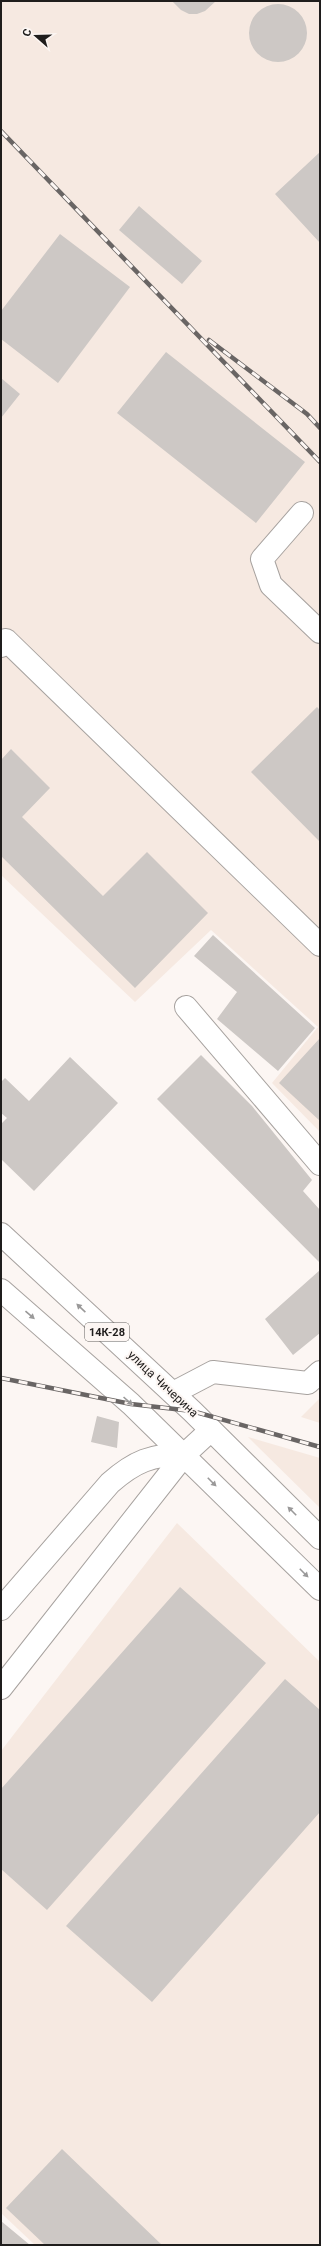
<svg xmlns="http://www.w3.org/2000/svg" width="321" height="2246" font-family="Roboto,sans-serif">
	<rect width="100%" height="100%" fill="#fcf6f3"/>
	<path fill="#f6e9e1" d="M 1,1 L 320,1 L 320,1132 L 272,1083 L 318,1027 L 211,930 L 135,1002 L 1,875 Z
		M 320,1398 L 320,1423 L 301,1417 Z
		M 248,1437 L 320,1458 L 320,1508 Z
		M 177,1523 L 320,1662 L 320,2245 L 35,2245 L 1,2213 L 1,1751 Z"/>
	<path fill="#cdc8c5" d="M 172,1 L 216,1 L 205,11 L 197,14 L 189,14 L 181,10 Z
		M249 33a29 29 0 1 1 58 0a29 29 0 1 1-58 0Z
		M 320,152 L 320,243 L 275,194 Z
		M 139,206 L 202,261 L 182,284 L 119,230 Z
		M 60,234 L 130,287 L 58,383 L 1,339 L 1,311 Z
		M 166,352 L 305,462 L 256,523 L 117,413 Z
		M 1,378 L 20,394 L 1,418 Z
		M 317,707 L 320,710 L 320,842 L 251,772 Z
		M 11,749 L 50,788 L 22,817 L 103,896 L 147,852 L 208,913 L 135,988 L 1,856 L 1,760 Z
		M 213,935 L 315,1028 L 278,1071 L 217,1019 L 237,992 L 194,956 Z
		M 320,1038 L 320,1121 L 279,1083 Z
		M 201,1055 L 252,1106 L 312,1180 L 303,1191 L 320,1210 L 320,1263 L 157,1099 Z
		M 70,1057 L 118,1103 L 34,1191 L 1,1159 L 1,1124 L 7,1118 L 1,1113 L 1,1082 L 5,1078 L 29,1101 Z
		M 320,1270 L 320,1333 L 293,1355 L 265,1319 Z
		M 97,1416 L 119,1422 L 117,1448 L 91,1442 Z
		M 180,1587 L 266,1663 L 47,1910 L 1,1869 L 1,1789 Z
		M 285,1679 L 320,1710 L 320,1812 L 152,2002 L 66,1926 Z
		M 62,2149 L 162,2245 L 45,2245 L 6,2208 Z
		M 1,2221 L 30,2245 L 1,2245 Z"/>
	<g fill="none" stroke-linecap="round" stroke-linejoin="round">
		<g stroke="#a7a29f" stroke-width="24">
			<path id="minor" d="M 302,513 L 262,559 L 271,585 L 320,632
				M 1,646 L 6,640 L 320,945
				M 186,1007 L 320,1164
				M 173,1393 L 213,1372 L 308,1383 L 320,1372
				M 1,1609 L 110,1483 C 135,1461 151,1455 185,1454
				M 1,1688 L 185,1454 L 211,1430"/>
		</g>
		<g stroke="#a7a29f" stroke-width="24">
			<path id="major" d="M 1,1234 L 192,1411 L 320,1538
				M 1,1290 L 131,1404 L 320,1589"/>
		</g>
		<use href="#minor" stroke="#fff" stroke-width="22"/>
		<use href="#major" stroke="#fff" stroke-width="22"/>
		<g stroke="#696564" stroke-width="4.5">
			<path id="rail" d="M 1,131 L 320,462
				M 209,340 L 307,414 L 320,428
				M 1,1378 L 131,1404 L 192,1411 L 320,1447"/>
		</g>
		<use href="#rail" stroke="#fcf6f3" stroke-width="3" stroke-dasharray="9" stroke-linecap="butt"/>
	</g>
	<defs><path id="oneway-solid" d="M-6-.8H1V-3.2L6.5 0L1 3.2V.8H-6Z"/></defs>
	<g fill="#9a9999">
		<use href="#oneway-solid" transform="translate(81 1308) rotate(-137)"/>
		<use href="#oneway-solid" transform="translate(30 1315) rotate(41)"/>
		<use href="#oneway-solid" transform="translate(128 1401) rotate(42)"/>
		<use href="#oneway-solid" transform="translate(212 1482) rotate(45)"/>
		<use href="#oneway-solid" transform="translate(292 1511) rotate(-135)"/>
		<use href="#oneway-solid" transform="translate(304 1573) rotate(45)"/>
	</g>
	<g text-anchor="middle" dominant-baseline="central" stroke-width="4" stroke-linejoin="round" paint-order="stroke">
		<rect fill="#fcf6f3" stroke="#615e5c" stroke-width="1" x="85" y="1323" width="44" height="18" rx="3"/>
		<g font-size="11" font-weight="bold" fill="#1f1d1c">
			<text x="107" y="1332">14К-28</text>
		</g>
		<g font-size="12" fill="#1f1d1c" stroke="#fcf6f3">
			<text transform="translate(163 1384) rotate(43)">улица Чичерина</text>
		</g>
	</g>
	<rect width="321" height="2246" fill="none" stroke="#1f1d1c" stroke-width="4"/>
	<g transform="translate(36 36) rotate(290)" stroke="#fcf6f3" stroke-width="3" paint-order="stroke">
	<path d="M0-3L7 15L0 10L-7 15Z" fill="#1f1d1c"/>
	<text y="-6" font-size="11" font-weight="bold" text-anchor="middle" fill="#1f1d1c">С</text>
	</g>
</svg>
